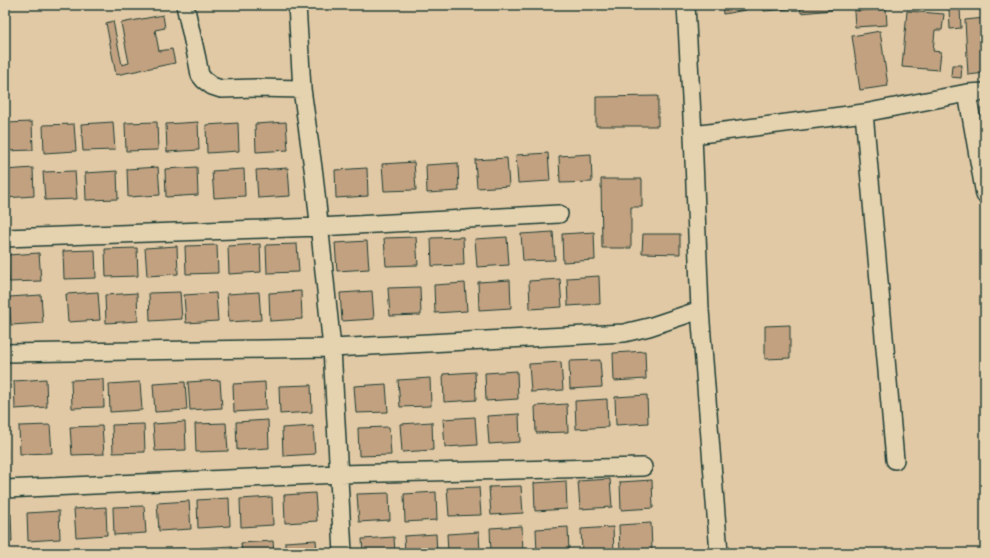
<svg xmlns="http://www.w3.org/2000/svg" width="990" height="558" font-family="Caveat,sans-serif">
	<rect width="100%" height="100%" fill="#e2c9a5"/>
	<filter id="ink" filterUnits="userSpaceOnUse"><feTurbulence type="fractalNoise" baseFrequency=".025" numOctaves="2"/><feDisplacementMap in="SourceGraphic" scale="8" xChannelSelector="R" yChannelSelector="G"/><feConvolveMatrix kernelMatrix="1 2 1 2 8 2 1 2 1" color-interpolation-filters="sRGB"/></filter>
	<g filter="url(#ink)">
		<path fill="#c1a180" stroke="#1f3d34" d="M 65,5 L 91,5 L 91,6 L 65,9 Z
			M 722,5 L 745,5 L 746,10 L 723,14 Z
			M 763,5 L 790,5 L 790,9 L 764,11 Z
			M 800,5 L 831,5 L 832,10 L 801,13 Z
			M 960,8 L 961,28 L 950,29 L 949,9 Z
			M 886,9 L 887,25 L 855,27 L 854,11 Z
			M 907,11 L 944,14 L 942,30 L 935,30 L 933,51 L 941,52 L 939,70 L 902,67 Z
			M 163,15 L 165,28 L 155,30 L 159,51 L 172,49 L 175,63 L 116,75 L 106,23 L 113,21 L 122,65 L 129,63 L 121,23 Z
			M 985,18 L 985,73 L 968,75 L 965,20 Z
			M 880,31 L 888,86 L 860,90 L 852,36 Z
			M 952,65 L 962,65 L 961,78 L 951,77 Z
			M 658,96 L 658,126 L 596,126 L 596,97 Z
			M 32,122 L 33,150 L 5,151 L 5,123 Z
			M 113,122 L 115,150 L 83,151 L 81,124 Z
			M 157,122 L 158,150 L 126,151 L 125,123 Z
			M 198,122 L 199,150 L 167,152 L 166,124 Z
			M 286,122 L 288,150 L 256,152 L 255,124 Z
			M 238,123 L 239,151 L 207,153 L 206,125 Z
			M 74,124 L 76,151 L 44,153 L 43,125 Z
			M 548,153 L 550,181 L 518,183 L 516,155 Z
			M 591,154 L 592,182 L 560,183 L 559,156 Z
			M 507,158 L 509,186 L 477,188 L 475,160 Z
			M 414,162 L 416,190 L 384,191 L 382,164 Z
			M 458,163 L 459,191 L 427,193 L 426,165 Z
			M 158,167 L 160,195 L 128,197 L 127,169 Z
			M 197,167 L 198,195 L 166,197 L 165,169 Z
			M 33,168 L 34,196 L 5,198 L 5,170 Z
			M 288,168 L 290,196 L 258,198 L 256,170 Z
			M 367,168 L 368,196 L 336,198 L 335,170 Z
			M 244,169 L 245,196 L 214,198 L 212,171 Z
			M 75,171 L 77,199 L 45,200 L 43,172 Z
			M 117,171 L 118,199 L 86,200 L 85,173 Z
			M 601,179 L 642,179 L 642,207 L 631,207 L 631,248 L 602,248 Z
			M 553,232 L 555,260 L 523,261 L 521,234 Z
			M 594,232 L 595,260 L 563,262 L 562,234 Z
			M 643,234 L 680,234 L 680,254 L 642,253 Z
			M 416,237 L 418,265 L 386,266 L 384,238 Z
			M 463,237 L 464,265 L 432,266 L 431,238 Z
			M 507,237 L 509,265 L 477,267 L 475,239 Z
			M 367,241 L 369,269 L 337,271 L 335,243 Z
			M 260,244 L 261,272 L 229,274 L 228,246 Z
			M 297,244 L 299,272 L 267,273 L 266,245 Z
			M 217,245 L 218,273 L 186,274 L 185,246 Z
			M 177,246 L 178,274 L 147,276 L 145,248 Z
			M 137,248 L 138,276 L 106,277 L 105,249 Z
			M 95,250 L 96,278 L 64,279 L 63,251 Z
			M 39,253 L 41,281 L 9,282 L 7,255 Z
			M 599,276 L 600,304 L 568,306 L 567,278 Z
			M 560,279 L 562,307 L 530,309 L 529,281 Z
			M 510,280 L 511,308 L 479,310 L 478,282 Z
			M 465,283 L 467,311 L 435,313 L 434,285 Z
			M 420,287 L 421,315 L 390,316 L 388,288 Z
			M 301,291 L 302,319 L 270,321 L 269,293 Z
			M 372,291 L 374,319 L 342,321 L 340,293 Z
			M 98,292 L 100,320 L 68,322 L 66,294 Z
			M 180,292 L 182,319 L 150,321 L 149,293 Z
			M 259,292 L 261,320 L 229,322 L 227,294 Z
			M 137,293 L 138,321 L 106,323 L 105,295 Z
			M 216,293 L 218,321 L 186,323 L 184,295 Z
			M 41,295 L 43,323 L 11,325 L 9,297 Z
			M 790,325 L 790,358 L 765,359 L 765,326 Z
			M 645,351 L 646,379 L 614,381 L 613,353 Z
			M 600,360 L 602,387 L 570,389 L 569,361 Z
			M 561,362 L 563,390 L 531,392 L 529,364 Z
			M 517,371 L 518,399 L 486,401 L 485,373 Z
			M 475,372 L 476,400 L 444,402 L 443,374 Z
			M 430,378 L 431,406 L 400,407 L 398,380 Z
			M 46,379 L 47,407 L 15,409 L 14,381 Z
			M 103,379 L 104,407 L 72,408 L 71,380 Z
			M 220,380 L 222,408 L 190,410 L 188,382 Z
			M 140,382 L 142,410 L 110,412 L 109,384 Z
			M 185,382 L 187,410 L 155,412 L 153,384 Z
			M 265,382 L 266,410 L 234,412 L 233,384 Z
			M 386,384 L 388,412 L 356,413 L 354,386 Z
			M 311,385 L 312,412 L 280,414 L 279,386 Z
			M 647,395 L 648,423 L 616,425 L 615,397 Z
			M 607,399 L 608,427 L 576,429 L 575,401 Z
			M 567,404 L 568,432 L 536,433 L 535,406 Z
			M 519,414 L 520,442 L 489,444 L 487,416 Z
			M 475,417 L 477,445 L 445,447 L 443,419 Z
			M 268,420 L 269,448 L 237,450 L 236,422 Z
			M 185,422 L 186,450 L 155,451 L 153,424 Z
			M 432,422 L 433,450 L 402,452 L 400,424 Z
			M 226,423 L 228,451 L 196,452 L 195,424 Z
			M 144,424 L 145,452 L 113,453 L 112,425 Z
			M 50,425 L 52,453 L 20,454 L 19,426 Z
			M 102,426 L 104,454 L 72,455 L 70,427 Z
			M 313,426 L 315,454 L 283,456 L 282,428 Z
			M 389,427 L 391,455 L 359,456 L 358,428 Z
			M 5,431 L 6,431 L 7,459 L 5,459 Z
			M 610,479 L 612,507 L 580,509 L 578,481 Z
			M 652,480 L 653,508 L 621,510 L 620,482 Z
			M 566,481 L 567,509 L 535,511 L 534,483 Z
			M 521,486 L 523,513 L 491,515 L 489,487 Z
			M 479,487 L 481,515 L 449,516 L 447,488 Z
			M 436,492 L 437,520 L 405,522 L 404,494 Z
			M 315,493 L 317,521 L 285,523 L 284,495 Z
			M 389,493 L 390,520 L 359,522 L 357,494 Z
			M 272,497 L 273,525 L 241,527 L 240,499 Z
			M 229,498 L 230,526 L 198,528 L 197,500 Z
			M 189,501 L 191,529 L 159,531 L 157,503 Z
			M 144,506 L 146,533 L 114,535 L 113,507 Z
			M 106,507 L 107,535 L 76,537 L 74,509 Z
			M 59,511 L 60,539 L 28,541 L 27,513 Z
			M 5,514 L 11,514 L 12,542 L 5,542 Z
			M 651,523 L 652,551 L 620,553 L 619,525 Z
			M 522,526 L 523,553 L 491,553 L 490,528 Z
			M 568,527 L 569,553 L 537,553 L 536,529 Z
			M 613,527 L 614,553 L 582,553 L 581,529 Z
			M 479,532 L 480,553 L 448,553 L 447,534 Z
			M 436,534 L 437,553 L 405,553 L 404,536 Z
			M 394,537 L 395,553 L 363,553 L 362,539 Z
			M 316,540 L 317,553 L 285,553 L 285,542 Z
			M 273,541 L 274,553 L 242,553 L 241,543 Z
			M 232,546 L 232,553 L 200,553 L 200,548 Z
			M 188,548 L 188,553 L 156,553 L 156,550 Z
			M 143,551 L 143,553 L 111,553 L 111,552 Z"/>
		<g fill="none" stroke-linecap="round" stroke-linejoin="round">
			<g stroke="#1f3d34" stroke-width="20">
				<path id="minor" d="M 185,5 L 197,59 L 200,75 L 204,80 L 212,86 L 221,89 L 256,88 L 302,89
					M 297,5 L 302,89 L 314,175 L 332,348 L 343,553
					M 686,5 L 693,135 L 700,310 L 719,553
					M 967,93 L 985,195
					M 864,113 L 895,460
					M 693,135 L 864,113 L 967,93 L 985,92
					M 5,238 L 319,227 L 559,214
					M 5,353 L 332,348 L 624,333 L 649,327 L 700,310
					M 5,489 L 339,474 L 643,467"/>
			</g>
			<use href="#minor" stroke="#e5d3b0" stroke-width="17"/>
		</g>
	</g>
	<rect width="990" height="558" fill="none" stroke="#e5d3b0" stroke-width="20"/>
	<rect x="10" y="10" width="970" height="538" fill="none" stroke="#1f3d34" stroke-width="1.5" filter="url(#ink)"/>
</svg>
